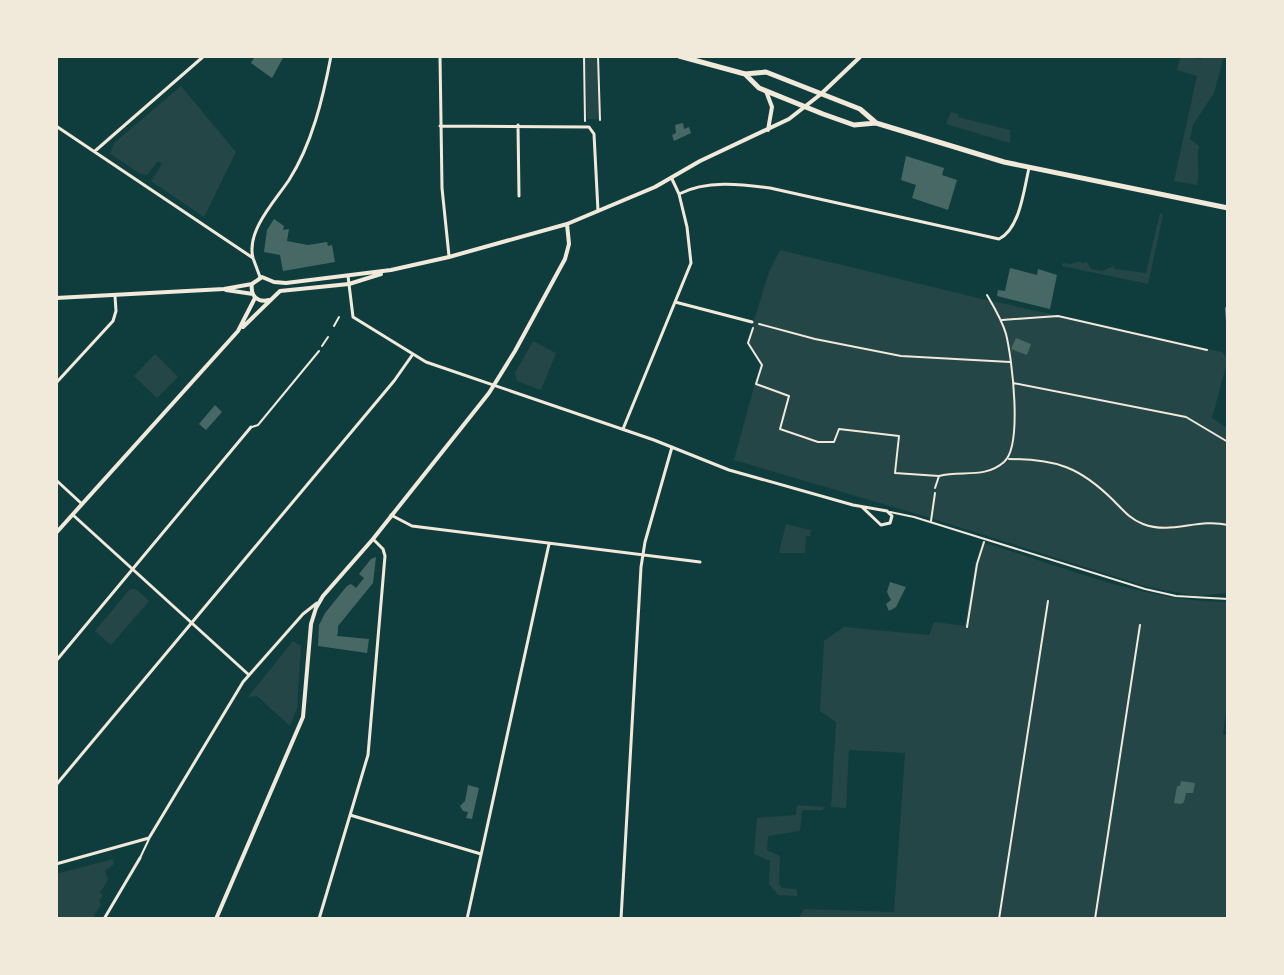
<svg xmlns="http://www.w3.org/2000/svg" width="1284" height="975" font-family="'Work Sans',sans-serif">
	<rect width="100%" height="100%" fill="#0f3d3e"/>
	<path fill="#244646" d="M 585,56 L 597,56 L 599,119 L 587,119 Z
		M 1181,56 L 1201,59 L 1202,56 L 1224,56 L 1214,93 L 1193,125 L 1190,139 L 1199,146 C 1196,160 1200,171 1197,185 L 1174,181 L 1197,76 L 1177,70 Z
		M 181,86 L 236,152 L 204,217 L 151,181 L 162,164 L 158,161 L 147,175 L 141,174 L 110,154 L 114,143 Z
		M 951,112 L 958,114 L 958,117 L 1010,130 L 1010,143 L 946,124 Z
		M 1160,213 L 1163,215 L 1148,284 L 1062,266 L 1063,263 L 1070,264 L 1081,261 L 1081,263 L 1087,262 L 1091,269 L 1102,271 L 1113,266 L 1115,269 L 1146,273 Z
		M 780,250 L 978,298 L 1222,352 L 1228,359 L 1212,418 L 1228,429 L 1228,593 L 1196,596 L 1148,587 L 927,517 L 734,460 L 760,365 L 747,343 L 769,272 Z
		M 533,341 L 556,353 L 541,390 L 517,381 L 515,373 Z
		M 155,354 L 178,377 L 157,398 L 134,376 Z
		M 786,524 L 811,530 L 810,536 L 806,536 L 805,553 L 779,553 Z
		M 982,542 C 1062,566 1144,602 1228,602 L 1228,696 L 1223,734 L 1228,736 L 1226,763 L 1228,764 L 1228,919 L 798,919 L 804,909 L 894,912 L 905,753 L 849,750 L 846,808 L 831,807 L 836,722 L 820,711 L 824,641 L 844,627 L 929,635 L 934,622 L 965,626 L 975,564 Z
		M 130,589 L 136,589 L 149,601 L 111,645 L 95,631 Z
		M 293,641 L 301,646 L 297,708 L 290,726 L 257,696 L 248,697 Z
		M 797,805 L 824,807 L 823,810 L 802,810 L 800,831 L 768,836 L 767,850 L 780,856 L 779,884 L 782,888 L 797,889 L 797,896 L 778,895 L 769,884 L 770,861 L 754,854 L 757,818 L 796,815 Z
		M 113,859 L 114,864 L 105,871 L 108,880 L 100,893 L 103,895 L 99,902 L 101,905 L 92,919 L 56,919 L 56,874 Z"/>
	<path fill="#486865" d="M 255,56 L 284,56 L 272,78 L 251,63 Z
		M 683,123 L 684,129 L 689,127 L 691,133 L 674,141 L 672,135 L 676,133 L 675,125 Z
		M 906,156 L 944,168 L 942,175 L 957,180 L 948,210 L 912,198 L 916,185 L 901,180 Z
		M 274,219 L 284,226 L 283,230 L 289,229 L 287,241 L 308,245 L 327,242 L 328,246 L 332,245 L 335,262 L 283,271 L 280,255 L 264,252 L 267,230 Z
		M 1010,268 L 1037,275 L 1038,269 L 1057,275 L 1050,309 L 997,296 L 998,290 L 1005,291 Z
		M 1016,338 L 1031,344 L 1027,355 L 1011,349 Z
		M 215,405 L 222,412 L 206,430 L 199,424 Z
		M 376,557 L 373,583 L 338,626 L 338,632 L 337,636 L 369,639 L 367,653 L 318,646 L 319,625 L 325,613 L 347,586 L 351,584 L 356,588 L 364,578 L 359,574 L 371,559 Z
		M 890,582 L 906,587 L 896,607 L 889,611 L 886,604 L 891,600 L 887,592 Z
		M 1181,781 L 1195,783 L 1193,793 L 1186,793 L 1184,802 L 1181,804 L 1174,803 L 1177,786 L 1180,786 Z
		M 468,785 L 479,788 L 472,819 L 466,818 L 468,812 L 463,811 L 460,806 L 465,801 Z"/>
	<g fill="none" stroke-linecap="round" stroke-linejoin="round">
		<path stroke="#f1e9da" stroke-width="2" d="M 584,56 L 585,121
			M 598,56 L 600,120
			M 1002,320 L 1058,316 L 1207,350
			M 759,324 L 815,339 L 901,356 L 1010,362
			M 334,326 L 339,317
			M 753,328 L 748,343 L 762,365 L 756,384 L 789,396 L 780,429 L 818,442 L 834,442 L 839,429 L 899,436 L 895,473 L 939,476
			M 322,346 L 328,337
			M 1013,383 L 1186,417 L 1228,442
			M 1009,459 C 1056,459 1080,467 1114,501 C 1123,510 1130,519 1143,524 C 1172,535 1197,518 1228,525
			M 935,488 L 939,476 C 961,470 985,479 1004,462 C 1023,446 1012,358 1006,334 C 1002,320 994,307 987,295
			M 967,627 L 977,564 L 984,542
			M 999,919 L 1048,601
			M 1095,919 L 1140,625"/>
		<path stroke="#f1e9da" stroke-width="2" d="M 252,427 L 258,425 L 319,351
			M 890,512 L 914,517 L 1145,589 L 1176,596 L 1228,599
			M 931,521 L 935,493
			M 140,858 L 149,839"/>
		<path stroke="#f1e9da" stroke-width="3" d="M 104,919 L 140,858"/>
		<path stroke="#f1e9da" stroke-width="3" d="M 440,56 L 442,188 L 449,256
			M 518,125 L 519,196
			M 56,126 L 253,258 L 260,277
			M 440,126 L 589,127 L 594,134 L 598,211
			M 95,151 L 204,56
			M 679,194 C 706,180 741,184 770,188 L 999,239 C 1020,229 1024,189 1029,168
			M 253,258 C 246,231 275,201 289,180 C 312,144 323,98 331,56
			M 348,276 L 353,317 L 426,362 L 654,440 L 729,470 L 853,505 L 887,511 L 892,516 L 890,523 L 881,525 L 862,507
			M 675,302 L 752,322
			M 1227,308 L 1228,336
			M 56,383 L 113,321 L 116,311 L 115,296
			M 623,429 L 691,263 L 687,227 L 679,194 L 672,179
			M 56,480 L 82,504
			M 73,515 L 249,675
			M 391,515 L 412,526 L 700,562
			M 56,661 L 251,427
			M 56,785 L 394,381 L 413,354
			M 350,815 L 481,854
			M 56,864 L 149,838 L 243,682 L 303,614 L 317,603
			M 319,919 L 368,755 L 385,556 L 383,549 L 373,539
			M 467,919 L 549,544
			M 621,919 L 641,567 L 645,542 L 672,447"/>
		<path stroke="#f1e9da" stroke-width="4" d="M 766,91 L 772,107 L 768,130
			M 252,284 C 250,296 258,303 269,300
			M 226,290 L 253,294
			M 56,298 L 224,289 L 252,284 L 262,277 L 274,282 L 286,283 L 391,270 L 449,257 L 567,224 L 655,187 L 700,161 L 789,119 L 821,94 L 861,56
			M 243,327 L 280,291 L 349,284 L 381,274
			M 56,533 L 238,331 L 255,298
			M 216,919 L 303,717 L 311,624 L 316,608 L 323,596 L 373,539 L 489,393 L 515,351 L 565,259 L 569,244 L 567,224"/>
		<path stroke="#f1e9da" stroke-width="5" d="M 679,56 L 745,74 L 766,72 L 860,109 L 875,122
			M 745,74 L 759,88 L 823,114 L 854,125 L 876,123 L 1004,162 L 1228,208"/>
	</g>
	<rect width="1284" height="975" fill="none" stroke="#f1e9da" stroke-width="116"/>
</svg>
